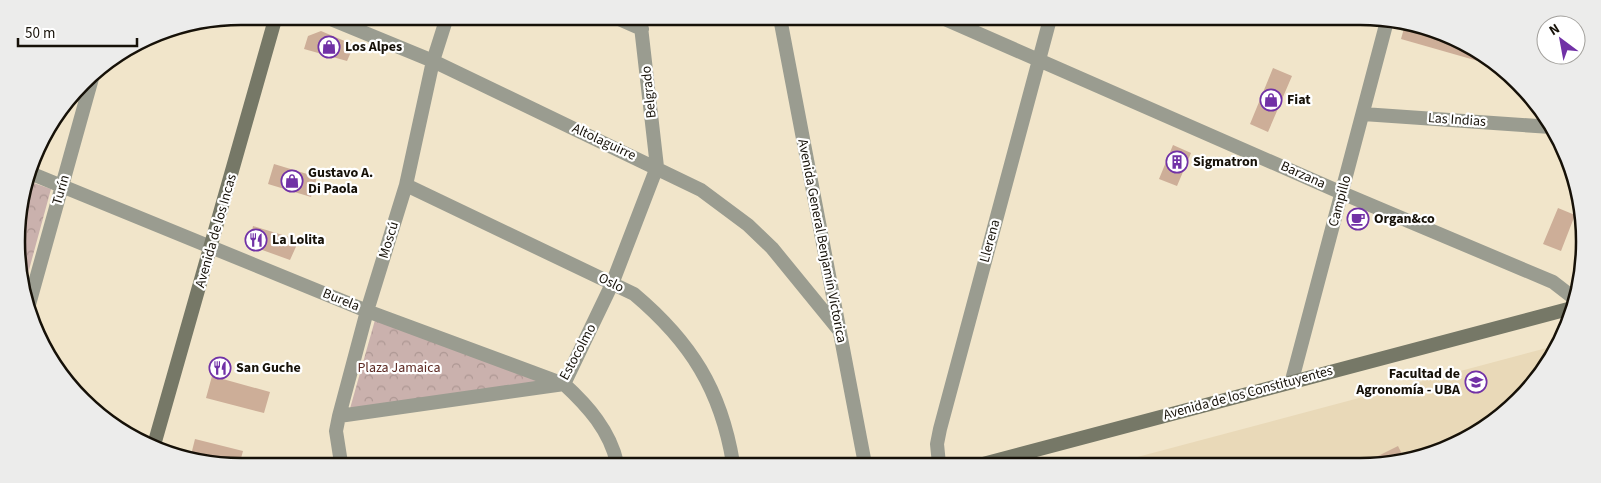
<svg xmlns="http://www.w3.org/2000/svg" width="1601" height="483" font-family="'Source Sans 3',sans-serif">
	<defs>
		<pattern id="park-crowns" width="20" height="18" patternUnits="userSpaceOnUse" patternTransform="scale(1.25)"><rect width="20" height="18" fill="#cab1ad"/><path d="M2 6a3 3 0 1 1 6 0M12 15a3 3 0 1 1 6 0" fill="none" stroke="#ad9793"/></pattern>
	</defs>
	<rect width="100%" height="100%" fill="#f1e5ca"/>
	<path fill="#e9d9b8" d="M 1558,345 L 1555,354 L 1508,411 L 1459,444 L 1389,465 L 1111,464 Z"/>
	<path fill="url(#park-crowns)" d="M 28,181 L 51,189 L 23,292 L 18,212 Z
		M 375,320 L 544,383 L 349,412 Z"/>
	<path fill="#cdae98" d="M 1406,21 L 1481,53 L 1478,61 L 1401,39 Z
		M 321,31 L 354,45 L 347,61 L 304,49 L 308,36 Z
		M 1273,68 L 1292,76 L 1268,132 L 1250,124 Z
		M 1173,145 L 1191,153 L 1177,186 L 1159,179 Z
		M 274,164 L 317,177 L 311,197 L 268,184 Z
		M 1558,208 L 1575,215 L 1561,251 L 1543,244 Z
		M 253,226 L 299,240 L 290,260 L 254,247 L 250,240 Z
		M 212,376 L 270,392 L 264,413 L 206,398 Z
		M 195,439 L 243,451 L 240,462 L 197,462 L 190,459 Z
		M 1398,446 L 1405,460 L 1389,465 L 1360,465 Z"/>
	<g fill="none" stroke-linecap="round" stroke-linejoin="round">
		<path stroke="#9a9c90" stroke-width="14" d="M 326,17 L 433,61 L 701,190 L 748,225 L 772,248 L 839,330
			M 617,18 L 642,29
			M 945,19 L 1342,193 L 1553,282 L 1575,299
			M 1363,114 L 1551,127
			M 30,173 L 367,311 L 564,384 C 588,406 610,431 617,463
			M 406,185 L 634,294 C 691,342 721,390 733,463
			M 28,308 L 94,71
			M 1292,380 L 1387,21
			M 339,416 L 564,384 L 612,284 L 657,167 L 640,18
			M 341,463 L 336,431 L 339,416 L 367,311 L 406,185 L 433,61 L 447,17
			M 939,464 L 937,444 L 940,429 L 1050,19"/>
		<path stroke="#9a9c90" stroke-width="14" d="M 780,18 L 865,464"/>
		<path stroke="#767867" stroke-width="14" d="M 154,445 L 276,16
			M 983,464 L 1572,308"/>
	</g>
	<defs>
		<g id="shop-ring" transform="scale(1.125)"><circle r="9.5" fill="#fff" stroke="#7131a6" stroke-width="1.5"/><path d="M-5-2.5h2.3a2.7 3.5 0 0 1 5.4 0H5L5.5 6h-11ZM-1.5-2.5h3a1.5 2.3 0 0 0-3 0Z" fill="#7131a6"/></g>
		<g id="building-ring" transform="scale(1.125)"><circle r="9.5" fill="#fff" stroke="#7131a6" stroke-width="1.5"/><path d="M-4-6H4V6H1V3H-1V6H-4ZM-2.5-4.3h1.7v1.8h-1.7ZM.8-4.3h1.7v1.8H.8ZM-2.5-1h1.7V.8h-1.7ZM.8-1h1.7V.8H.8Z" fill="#7131a6"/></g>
		<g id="cafe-ring" transform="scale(1.125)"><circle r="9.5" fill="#fff" stroke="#7131a6" stroke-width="1.5"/><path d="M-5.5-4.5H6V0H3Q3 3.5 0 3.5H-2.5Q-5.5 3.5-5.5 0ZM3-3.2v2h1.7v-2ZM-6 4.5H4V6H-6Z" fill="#7131a6"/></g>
		<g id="restaurant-ring" transform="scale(1.125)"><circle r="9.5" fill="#fff" stroke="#7131a6" stroke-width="1.5"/><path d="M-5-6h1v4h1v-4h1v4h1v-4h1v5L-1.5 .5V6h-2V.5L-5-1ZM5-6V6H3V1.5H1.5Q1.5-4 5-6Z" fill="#7131a6"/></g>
		<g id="university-ring" transform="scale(1.125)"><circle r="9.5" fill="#fff" stroke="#7131a6" stroke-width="1.5"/><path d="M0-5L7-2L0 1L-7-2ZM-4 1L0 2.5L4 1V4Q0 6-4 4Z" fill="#7131a6"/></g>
	</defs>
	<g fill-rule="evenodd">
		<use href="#shop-ring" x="329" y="47"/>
		<use href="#shop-ring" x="1271" y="100"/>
		<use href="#building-ring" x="1177" y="162"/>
		<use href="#shop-ring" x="292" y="181"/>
		<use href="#cafe-ring" x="1358" y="219"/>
		<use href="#restaurant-ring" x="256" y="240"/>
		<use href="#restaurant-ring" x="220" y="368"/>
		<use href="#university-ring" x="1476" y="382"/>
	</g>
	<g text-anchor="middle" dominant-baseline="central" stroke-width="4.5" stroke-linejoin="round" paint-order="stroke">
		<g font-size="14" font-weight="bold" fill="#161108" stroke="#fff" text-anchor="start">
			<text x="345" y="47">Los Alpes</text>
			<text x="1287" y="100">Fiat</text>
			<text x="1193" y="162">Sigmatron</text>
			<text x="308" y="173">Gustavo A.<tspan x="308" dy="16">Di Paola</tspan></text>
			<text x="1374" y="219">Organ&amp;co</text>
			<text x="272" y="240">La Lolita</text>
			<text x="236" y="368">San Guche</text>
			<text x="1460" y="374" text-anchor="end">Facultad de<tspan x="1460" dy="16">Agronomía - UBA</tspan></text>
		</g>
		<g font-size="14" fill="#161108" stroke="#fff">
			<text transform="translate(649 92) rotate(-96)">Belgrado</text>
			<text transform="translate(1457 120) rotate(4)">Las Indias</text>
			<text transform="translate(604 142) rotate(25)">Altolaguirre</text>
			<text transform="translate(1303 175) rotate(24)">Barzana</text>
			<text transform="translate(61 190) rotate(-74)">Turín</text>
			<text transform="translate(1340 201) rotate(-75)">Campillo</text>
			<text transform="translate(216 231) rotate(-74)">Avenida de los Incas</text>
			<text transform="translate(389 240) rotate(-73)">Moscú</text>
			<text transform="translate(822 241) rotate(79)">Avenida General Benjamín Victorica</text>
			<text transform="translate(990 241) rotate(-75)">Llerena</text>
			<text transform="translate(611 283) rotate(26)">Oslo</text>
			<text transform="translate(341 300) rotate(22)">Burela</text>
			<text transform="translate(578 352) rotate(-62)">Estocolmo</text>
			<text transform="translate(1248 393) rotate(-15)">Avenida de los Constituyentes</text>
		</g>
		<g font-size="14" fill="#5c2922" stroke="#fff">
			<text x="399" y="368">Plaza Jamaica</text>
		</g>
	</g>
	<path d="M0 0H1601V483H0ZM241 25H1360A216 216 0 0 1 1576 241V242A216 216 0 0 1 1360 458H241A216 216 0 0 1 25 242V241A216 216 0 0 1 241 25Z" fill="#ececeb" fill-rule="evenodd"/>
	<path fill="none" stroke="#161108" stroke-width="2.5" d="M241 25H1360A216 216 0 0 1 1576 241V242A216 216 0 0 1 1360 458H241A216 216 0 0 1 25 242V241A216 216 0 0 1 241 25Z"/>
	<g transform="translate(1561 40) rotate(328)"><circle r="24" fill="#ffffff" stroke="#a2a09c"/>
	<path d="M0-4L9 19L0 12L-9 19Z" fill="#7131a6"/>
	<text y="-8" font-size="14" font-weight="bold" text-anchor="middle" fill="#161108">N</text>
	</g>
	<path d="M18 38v8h119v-8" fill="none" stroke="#161108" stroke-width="2.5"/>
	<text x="25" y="38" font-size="15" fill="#161108" stroke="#ffffff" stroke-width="4" paint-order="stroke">50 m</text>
</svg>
